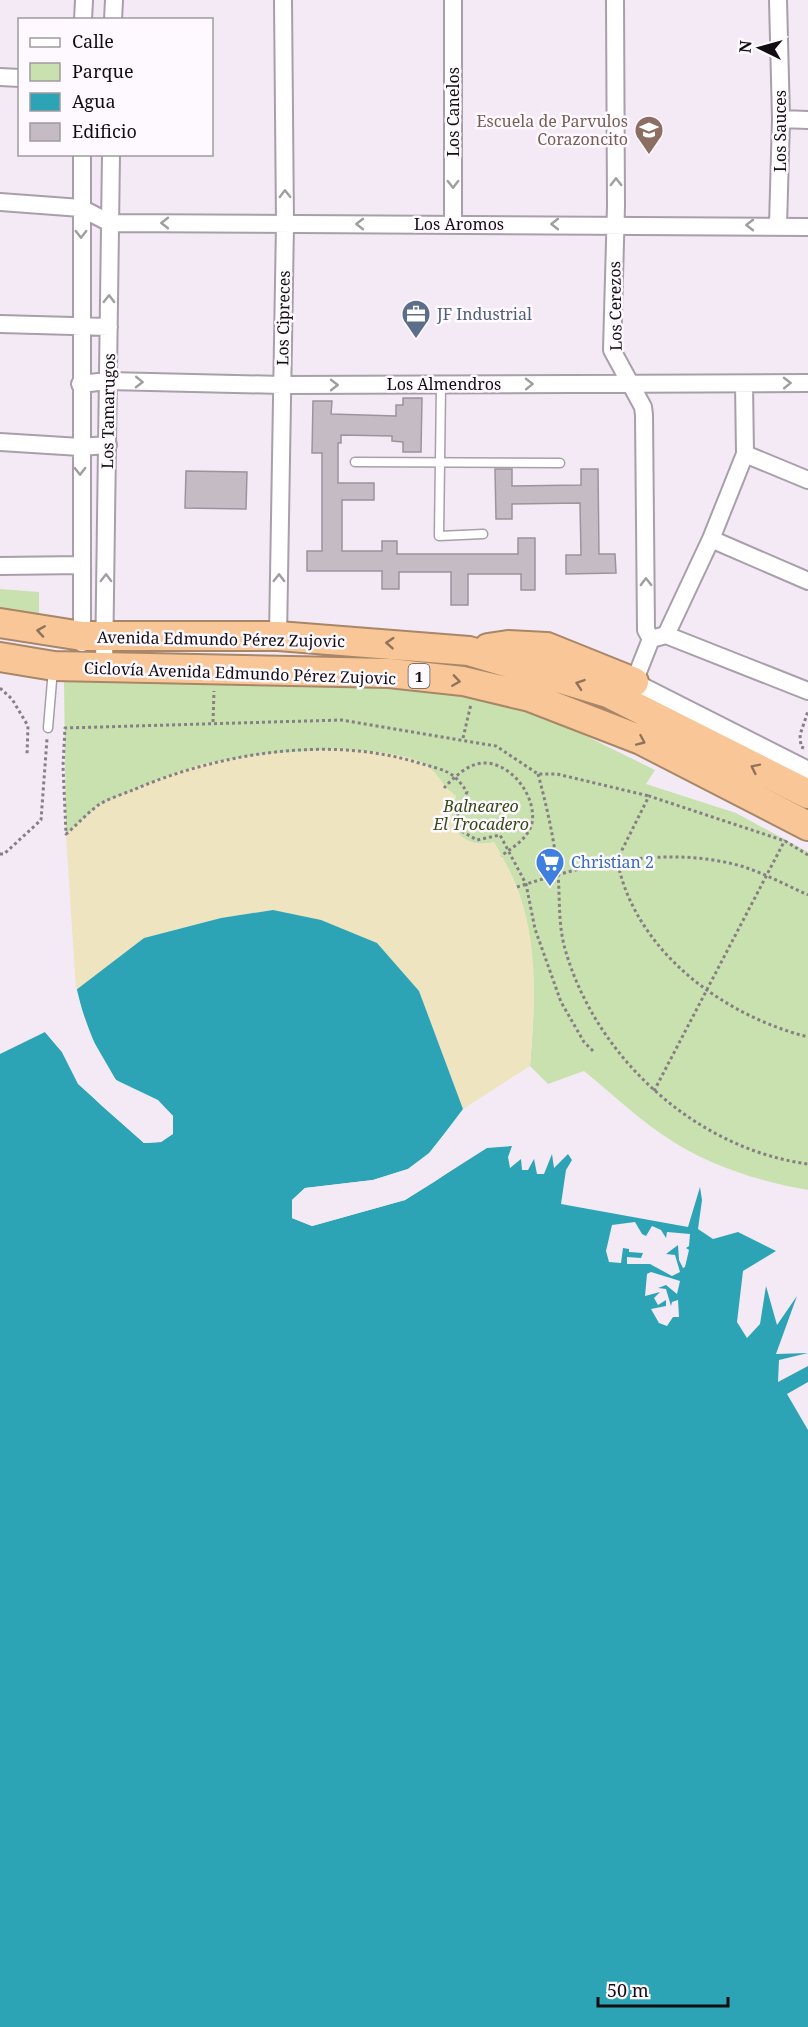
<svg xmlns="http://www.w3.org/2000/svg" width="808" height="2027" font-family="'Noto Serif',serif">
	<rect width="100%" height="100%" fill="#f4eaf5"/>
	<path fill="#c9e1ae" d="M 0,589 L 39,592 L 39,617 L 0,609 Z
		M 64,680 L 388,688 L 472,697 L 526,709 L 578,732 L 655,770 L 646,784 L 736,813 L 808,852 L 808,1190 C 757,1181 706,1165 663,1135 C 635,1116 610,1092 584,1071 L 548,1084 L 530,1066 C 535,1006 538,946 517,888 C 511,872 502,857 494,842 C 476,847 457,841 452,820 C 451,813 454,803 456,796 L 444,788 L 428,766 L 339,749 L 264,754 L 202,764 L 100,804 L 66,834 Z"/>
	<path fill="#eee4bf" d="M 339,749 C 363,751 406,752 427,765 C 436,771 444,788 456,796 C 454,803 451,813 452,820 C 457,841 476,847 494,842 C 502,857 511,872 517,887 C 539,945 535,1006 530,1066 L 463,1109 L 419,991 L 273,910 L 221,918 L 144,938 L 76,990 L 66,834 L 100,804 L 161,778 L 202,764 L 264,754 Z"/>
	<path fill="#2da4b6" fill-rule="evenodd" d="M 273,910 L 321,920 L 377,943 L 419,991 L 463,1109 L 429,1154 L 408,1169 L 373,1180 L 305,1188 L 292,1200 L 292,1218 L 312,1226 L 405,1200 L 487,1148 L 512,1146 L 508,1157 L 510,1168 L 521,1159 L 522,1170 L 528,1170 L 534,1159 L 537,1174 L 544,1174 L 552,1154 L 554,1168 L 568,1154 L 572,1160 L 566,1170 L 561,1204 L 688,1227 L 700,1187 L 702,1200 L 698,1229 L 713,1239 L 738,1232 L 776,1251 L 743,1271 L 737,1322 L 747,1338 L 760,1324 L 766,1286 L 777,1325 L 797,1296 L 776,1354 L 808,1353 L 779,1360 L 778,1382 L 808,1366 L 808,1382 L 787,1394 L 808,1430 L 808,2027 L 0,2027 L 0,1054 L 45,1032 L 62,1052 L 78,1084 L 144,1143 L 161,1142 L 172,1134 L 173,1116 C 153,1095 141,1096 119,1082 C 101,1070 82,1011 76,990 L 144,938 L 221,918 ZM 635,1222 L 642,1234 L 646,1236 L 652,1226 L 661,1230 L 666,1238 L 667,1232 L 690,1234 L 689,1246 L 686,1248 L 689,1250 L 685,1267 L 683,1268 L 679,1260 L 678,1245 L 666,1254 L 675,1255 L 680,1272 L 672,1276 L 650,1264 L 627,1264 L 627,1257 L 641,1258 L 643,1253 L 629,1252 L 629,1249 L 623,1248 L 621,1263 L 609,1262 L 606,1251 L 612,1225 ZM 651,1272 L 680,1281 L 677,1294 L 666,1285 L 658,1288 L 666,1289 L 671,1306 L 672,1302 L 678,1300 L 679,1317 L 673,1317 L 667,1326 L 659,1323 L 651,1309 L 666,1306 L 666,1300 L 658,1305 L 654,1298 L 660,1292 L 645,1296 L 647,1274 Z"/>
	<path fill="#f4eaf5" d="M 76,986 L 87,1030 L 116,1080 L 158,1100 L 173,1116 L 173,1134 L 161,1142 L 144,1143 L 102,1106 L 78,1083 L 62,1052 L 45,1032 L 45,1029 L 64,1051 L 81,1082 L 146,1140 L 160,1139 L 170,1133 L 170,1117 L 156,1103 L 114,1082 L 84,1031 L 73,991 Z
		M 466,1107 L 431,1156 L 410,1172 L 374,1183 L 306,1190 L 295,1201 L 295,1216 L 312,1222 L 404,1198 L 490,1144 L 434,1182 L 405,1200 L 312,1226 L 292,1218 L 292,1200 L 305,1188 L 373,1180 L 408,1169 L 429,1153 Z"/>
	<path fill="#c4bbc5" stroke="#9c939e" stroke-width="1.5" d="M 403,398 L 422,398 L 421,452 L 403,452 L 403,442 L 392,441 L 392,436 L 341,435 L 341,443 L 338,443 L 338,483 L 374,483 L 374,500 L 342,500 L 342,551 L 382,551 L 382,541 L 397,541 L 397,554 L 518,554 L 518,538 L 535,538 L 535,590 L 521,590 L 521,574 L 468,574 L 468,605 L 451,605 L 451,572 L 399,572 L 399,589 L 382,589 L 382,571 L 307,571 L 307,551 L 322,551 L 322,453 L 312,453 L 313,401 L 332,401 L 331,414 L 396,416 L 396,405 L 403,405 Z
		M 495,469 L 512,469 L 512,486 L 581,485 L 581,469 L 598,469 L 599,554 L 615,554 L 616,573 L 566,574 L 566,555 L 581,555 L 580,503 L 512,504 L 512,519 L 496,519 Z
		M 186,471 L 247,472 L 246,509 L 185,508 Z"/>
	<g fill="none" stroke-linecap="round" stroke-linejoin="round">
		<g stroke="#a89faa" stroke-width="11">
			<path id="lane" d="M 441,385 L 439,536 L 483,534
				M 355,462 L 560,463
				M 48,728 L 53,669"/>
		</g>
		<g stroke="#a89faa" stroke-width="20">
			<path id="street" d="M 615,0 L 616,206 L 612,350 L 643,407 L 644,415 L 646,630 L 651,639
				M 778,0 L 781,119 L 778,225
				M 83,20 L 84,0
				M 113,20 L 114,0
				M 0,77 L 20,78
				M 781,119 L 808,120
				M 82,154 L 82,643
				M 0,202 L 81,208 L 110,223 L 808,227
				M 453,224 L 453,0
				M 0,324 L 109,327
				M 80,384 L 108,381 L 282,385 L 808,383
				M 744,384 L 745,454 L 711,539 L 666,635 L 651,639 L 634,682 L 808,770
				M 0,442 L 80,447 L 108,445
				M 745,454 L 808,480
				M 711,539 L 808,581
				M 0,566 L 82,565
				M 666,635 L 808,691
				M 278,636 L 285,224 L 283,0
				M 104,667 L 111,154"/>
		</g>
		<g stroke="#a88668" stroke-width="32">
			<path id="highway" d="M 0,623 L 82,636 L 278,636 L 469,651 L 608,693 L 808,794
				M 488,648 L 508,645 L 547,647 L 634,682
				M 0,657 L 54,666 L 389,673 L 463,681 L 530,697 L 641,740 L 808,826"/>
		</g>
		<path stroke="#867f86" stroke-width="3" stroke-dasharray="3 3" stroke-linecap="butt" d="M 0,688 L 12,699 L 28,726 L 27,755
			M 213,722 L 214,691
			M 463,738 L 471,704
			M 804,748 L 801,747 L 800,735 L 808,711
			M 538,774 C 547,807 554,839 558,873 C 560,898 558,924 565,949 C 596,1058 696,1149 808,1164
			M 444,788 C 453,778 468,764 482,763 C 510,761 537,796 532,823 C 528,839 513,847 501,856
			M 0,854 L 4,854 L 41,820 L 47,739
			M 808,855 L 785,841 L 649,796 L 617,860 C 635,951 722,1015 808,1037
			M 517,887 C 588,864 666,845 741,866 C 764,873 786,885 808,895
			M 593,1051 L 584,1042 L 561,1002 L 535,929 L 526,884 L 500,835 L 477,840 L 463,832 L 457,813 L 467,792 C 453,770 443,770 419,763 C 329,735 219,753 133,790 C 123,794 110,798 100,804 C 88,812 77,825 66,834 L 63,766 L 65,728 L 341,720 L 496,746 L 538,774 L 557,774 L 649,796
			M 654,1091 L 785,840"/>
		<use href="#lane" stroke="#fff" stroke-width="8"/>
		<use href="#street" stroke="#fff" stroke-width="16"/>
		<use href="#highway" stroke="#f9c797" stroke-width="28"/>
	</g>
	<defs><path id="oneway-chevron" d="M-2-3.5L2.5 0L-2 3.5" fill="none" stroke-width="1.6" stroke-linecap="round" stroke-linejoin="round" transform="scale(1.5)"/></defs>
	<g stroke="#a09ea0">
		<use href="#oneway-chevron" transform="translate(616 182) rotate(-90)"/>
		<use href="#oneway-chevron" transform="translate(453 184) rotate(90)"/>
		<use href="#oneway-chevron" transform="translate(285 194) rotate(-91)"/>
		<use href="#oneway-chevron" transform="translate(165 223) rotate(-180)"/>
		<use href="#oneway-chevron" transform="translate(360 224) rotate(180)"/>
		<use href="#oneway-chevron" transform="translate(555 224) rotate(-180)"/>
		<use href="#oneway-chevron" transform="translate(750 225) rotate(-180)"/>
		<use href="#oneway-chevron" transform="translate(81 234) rotate(90)"/>
		<use href="#oneway-chevron" transform="translate(109 299) rotate(-89)"/>
		<use href="#oneway-chevron" transform="translate(139 382) rotate(1)"/>
		<use href="#oneway-chevron" transform="translate(787 383) rotate(-1)"/>
		<use href="#oneway-chevron" transform="translate(529 384) rotate(-1)"/>
		<use href="#oneway-chevron" transform="translate(334 385)"/>
		<use href="#oneway-chevron" transform="translate(80 471) rotate(89)"/>
		<use href="#oneway-chevron" transform="translate(106 578) rotate(-89)"/>
		<use href="#oneway-chevron" transform="translate(279 578) rotate(-89)"/>
		<use href="#oneway-chevron" transform="translate(646 582) rotate(-91)"/>
	</g>
	<g stroke="#91735b">
		<use href="#oneway-chevron" transform="translate(41 631) rotate(-171)"/>
		<use href="#oneway-chevron" transform="translate(390 643) rotate(-176)"/>
		<use href="#oneway-chevron" transform="translate(456 681) rotate(8)"/>
		<use href="#oneway-chevron" transform="translate(580 684) rotate(-161)"/>
		<use href="#oneway-chevron" transform="translate(641 741) rotate(24)"/>
		<use href="#oneway-chevron" transform="translate(755 768) rotate(-154)"/>
	</g>
	<defs>
		<g id="school-pin" transform="scale(1.5)"><path d="M0 17L-7.5 6A9.5 9.5 0 1 1 7.5 6Z" fill="#8d6e63" stroke="#fdf9fe"/><path d="M0-5L7-2L0 1L-7-2ZM-4 1L0 2.5L4 1V4Q0 6-4 4Z" fill="#fff"/></g>
		<g id="office-pin" transform="scale(1.5)"><path d="M0 17L-7.5 6A9.5 9.5 0 1 1 7.5 6Z" fill="#5c6f8a" stroke="#fdf9fe"/><path d="M-6-3h4V-5.5h4V-3h4V5H-6ZM-1-4.5V-3h2v-1.5ZM-6 0V1H6V0Z" fill="#fff"/></g>
		<g id="supermarket-pin" transform="scale(1.5)"><path d="M0 17L-7.5 6A9.5 9.5 0 1 1 7.5 6Z" fill="#3f7fe0" stroke="#fdf9fe"/><path d="M-6-5.5h2.5l.6 2H6L4.5 2H-2.5L-4.4-4H-6ZM-1.5 3.2a1.3 1.3 0 1 0 .1 0ZM3 3.2a1.3 1.3 0 1 0 .1 0Z" fill="#fff"/></g>
	</defs>
	<g fill-rule="evenodd">
		<use href="#school-pin" x="649" y="130"/>
		<use href="#office-pin" x="416" y="314"/>
		<use href="#supermarket-pin" x="550" y="862"/>
	</g>
	<g text-anchor="middle" dominant-baseline="central" stroke-width="5" stroke-linejoin="round" paint-order="stroke">
		<rect fill="#fdf9fe" stroke="#585458" stroke-width="1.5" x="408.5" y="664" width="21" height="24" rx="4.5"/>
		<g font-size="15" font-weight="bold" fill="#110d11">
			<text x="419" y="676">1</text>
		</g>
		<g font-size="16" fill="#110d11" stroke="#fdf9fe">
			<text transform="translate(453 112) rotate(-90)">Los Canelos</text>
			<text transform="translate(780 131) rotate(-90)">Los Sauces</text>
			<text x="459" y="224">Los Aromos</text>
			<text transform="translate(615 306) rotate(-91)">Los Cerezos</text>
			<text transform="translate(283 318) rotate(-89)">Los Cipreces</text>
			<text x="444" y="384">Los Almendros</text>
			<text transform="translate(108 411) rotate(-89)">Los Tamarugos</text>
			<text transform="translate(221 639) rotate(1)">Avenida Edmundo Pérez Zujovic</text>
			<text transform="translate(240 673) rotate(2)">Ciclovía Avenida Edmundo Pérez Zujovic</text>
		</g>
		<g font-size="16" fill="#785e54" stroke="#fdf9fe" text-anchor="end">
			<text x="628" y="121">Escuela de Parvulos<tspan x="628" dy="18">Corazoncito</tspan></text>
		</g>
		<g font-size="16" fill="#4e5e75" stroke="#fdf9fe" text-anchor="start">
			<text x="437" y="314">JF Industrial</text>
		</g>
		<g font-size="16" font-style="italic" fill="#354a17" stroke="#fdf9fe">
			<text x="481" y="806">Balneareo<tspan x="481" dy="18">El Trocadero</tspan></text>
		</g>
		<g font-size="16" fill="#366cbe" stroke="#fdf9fe" text-anchor="start">
			<text x="571" y="862">Christian 2</text>
		</g>
	</g>
	<rect x="18" y="18" width="195" height="138" fill="#fdf9fe" stroke="#9f9b9f" stroke-width="1.5"/>
	<rect x="30" y="38" width="30" height="9" fill="#ffffff" stroke="#9f9b9f" stroke-width="1.5"/>
	<text x="72" y="48" font-size="18" fill="#110d11">Calle</text>
	<rect x="30" y="63" width="30" height="18" fill="#c9e1ae" stroke="#9f9b9f" stroke-width="1.5"/>
	<text x="72" y="78" font-size="18" fill="#110d11">Parque</text>
	<rect x="30" y="93" width="30" height="18" fill="#2da4b6" stroke="#9f9b9f" stroke-width="1.5"/>
	<text x="72" y="108" font-size="18" fill="#110d11">Agua</text>
	<rect x="30" y="123" width="30" height="18" fill="#c4bbc5" stroke="#9f9b9f" stroke-width="1.5"/>
	<text x="72" y="138" font-size="18" fill="#110d11">Edificio</text>
	<g transform="translate(760 48) rotate(275)" stroke="#fdf9fe" stroke-width="4.5" paint-order="stroke">
	<path d="M0-4.5L10 22L0 15L-10 22Z" fill="#110d11"/>
	<text y="-9" font-size="16" font-weight="bold" text-anchor="middle" fill="#110d11">N</text>
	</g>
	<path d="M598 1997v9h130v-9" fill="none" stroke="#110d11" stroke-width="3"/>
	<text x="607" y="1997" font-size="18" fill="#110d11" stroke="#fdf9fe" stroke-width="4.5" paint-order="stroke">50 m</text>
</svg>
